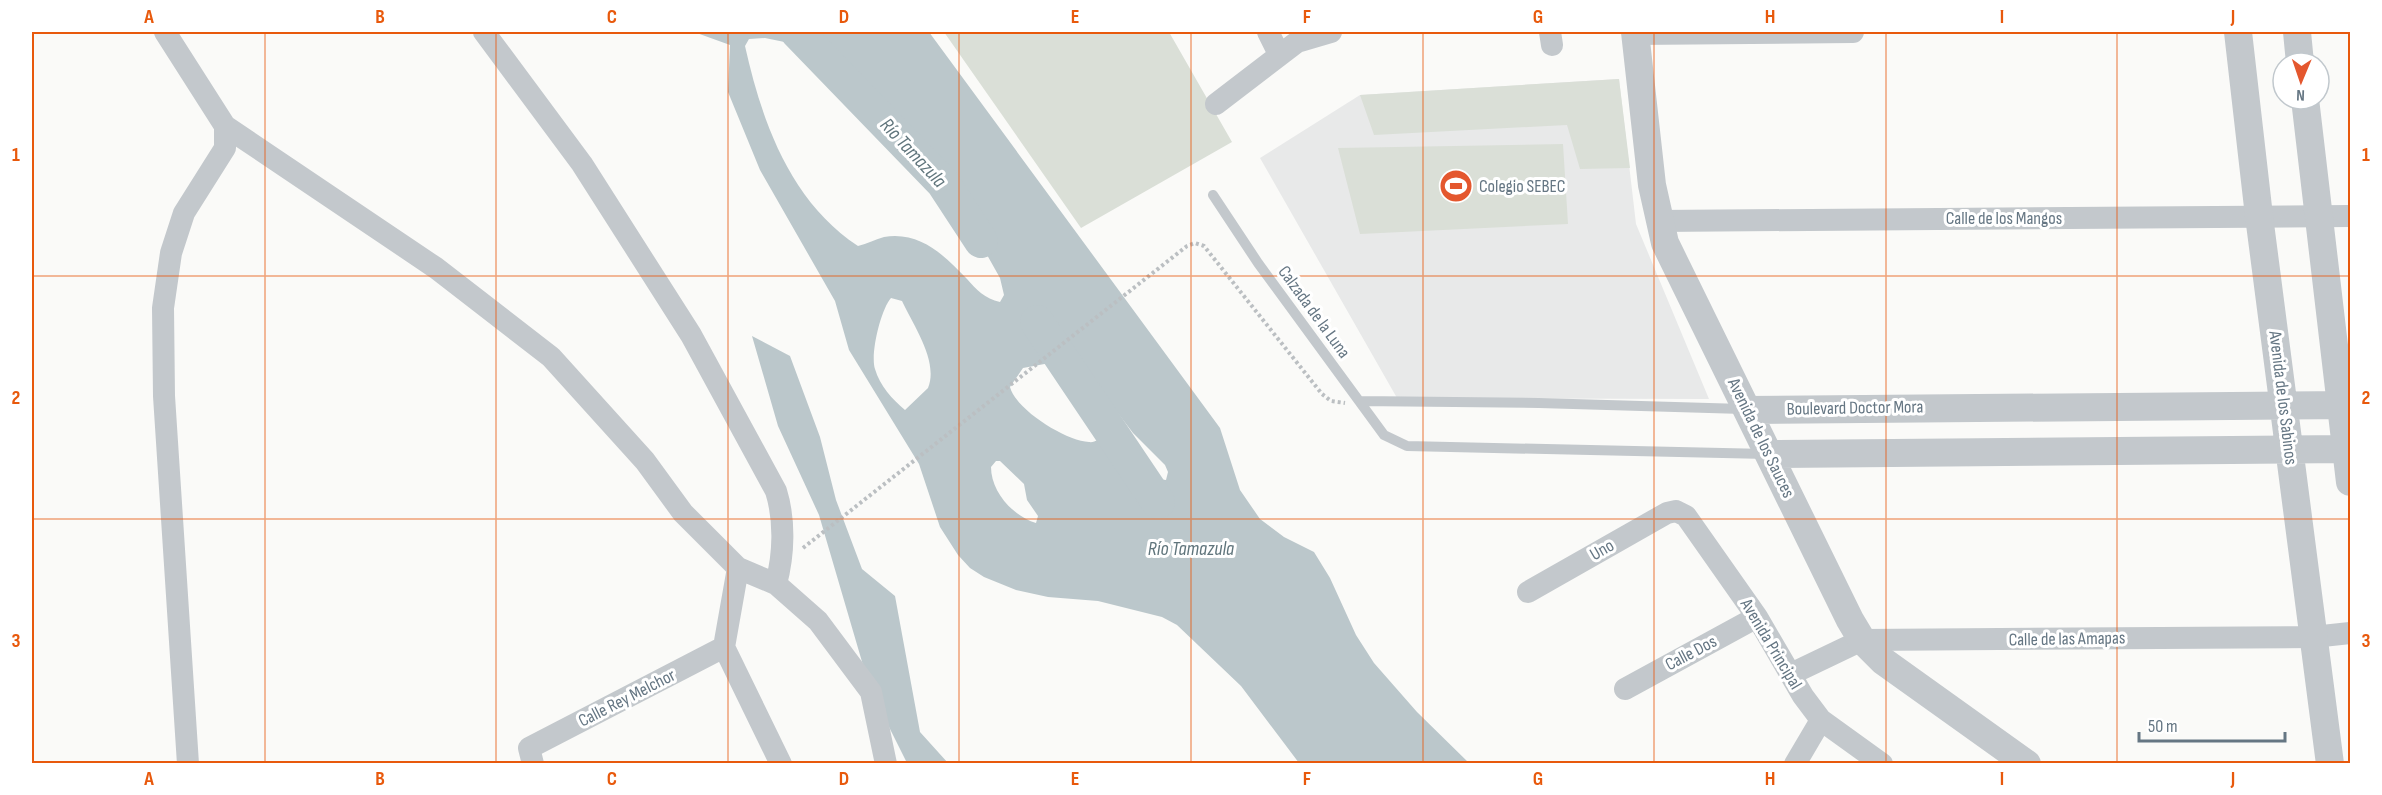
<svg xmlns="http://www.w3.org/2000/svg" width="2382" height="795" font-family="'Sofia Sans Condensed',sans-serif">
	<rect width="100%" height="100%" fill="#fafaf8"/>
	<path fill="#e8e9e9" d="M 1619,79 L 1636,224 L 1709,399 L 1397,398 L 1260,158 L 1360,95 Z"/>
	<path fill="#dadfd7" d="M 944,32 L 1169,32 L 1232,142 L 1081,228 Z
		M 1619,79 L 1630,168 L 1580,169 L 1567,125 L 1374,135 L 1360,95 Z
		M 1563,144 L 1568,224 L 1360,234 L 1338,148 Z"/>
	<path fill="#bbc7cb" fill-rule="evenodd" d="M 694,32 L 929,32 L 1220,428 L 1240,490 L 1260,519 L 1284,537 L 1314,552 L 1330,578 L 1356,635 L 1374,663 L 1417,712 L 1469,763 L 1299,763 L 1241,686 L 1177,625 L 1162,617 L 1098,601 L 1048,597 L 1016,590 L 984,577 L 970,568 L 958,555 L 940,527 L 919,464 L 849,350 L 835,301 L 760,170 L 728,92 L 730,45 ZM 765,38 L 804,46 L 841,60 L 915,144 L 933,170 L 945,180 L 1000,278 L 1004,295 L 1000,302 C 985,299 976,289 967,279 C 944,255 920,231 884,237 C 876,239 867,244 858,246 C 790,201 762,122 745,46 L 749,39 ZM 891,298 L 902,301 C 913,325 939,361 928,388 L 905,410 C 892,399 880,386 875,369 C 870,354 881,309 891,298 ZM 1066,360 L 1078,361 L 1083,367 L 1133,433 L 1165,465 L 1168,472 L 1166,480 L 1158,479 L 1119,454 L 1106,438 C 1099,438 1095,443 1089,442 C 1066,441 1016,410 1010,387 L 1023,368 ZM 996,461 L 1000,461 L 1024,484 L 1027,500 L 1038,516 L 1036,523 C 1013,516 991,492 991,467 Z
		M 752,336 L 790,356 L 820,437 L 836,500 L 862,569 L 895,596 L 920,732 L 948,763 L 907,763 L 870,689 L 819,515 L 778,426 Z"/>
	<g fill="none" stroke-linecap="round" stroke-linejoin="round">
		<path stroke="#bbc7cb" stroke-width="34" d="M 797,32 L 943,183 L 981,241
			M 1037,322 L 1158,502"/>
		<path stroke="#bbbfc2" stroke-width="4" stroke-dasharray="3 3" stroke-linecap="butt" d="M 803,548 L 1187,246 L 1195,243 L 1204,246 L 1322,394 L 1331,401 L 1345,403"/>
		<path stroke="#c3c8cc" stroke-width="10" d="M 1213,195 L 1258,263 L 1384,435 L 1407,446 L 1767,454
			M 1359,401 L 1539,403 L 1743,409"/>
		<path stroke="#c3c8cc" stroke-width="22" d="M 165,32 L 225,126 L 436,268 L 551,357 L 645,461 L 683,513 L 738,568 L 776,584 L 818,621 L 871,692 L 886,764
			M 484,32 L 582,164 L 691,335 L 776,491 C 785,520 784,554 776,584
			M 1268,32 L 1279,54
			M 1550,32 L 1552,45
			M 1635,34 L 1853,32
			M 1216,104 L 1297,42 L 1331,32
			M 1658,221 L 2350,216
			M 738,568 L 724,647 L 781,764
			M 1528,592 L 1667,513 L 1676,511 L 1686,516 L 1757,617 L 1803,696 L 1821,720 L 1882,764
			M 1791,674 L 1862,640 L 2313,637 L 2350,633
			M 1625,689 L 1757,617
			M 188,764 L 164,396 L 163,308 L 171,253 L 184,213 L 225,148 L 225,126
			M 533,764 L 529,748 L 724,647
			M 1795,764 L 1821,720"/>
		<path stroke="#c3c8cc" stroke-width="28" d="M 1635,32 L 1652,185 L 1665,243 L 1850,620 L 1862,640 L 1883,661 L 2027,764
			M 2238,32 L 2259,216 L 2330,764
			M 2297,32 L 2300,63
			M 2305,99 L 2350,482
			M 1747,410 L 2350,405
			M 1770,454 L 2350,449"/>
	</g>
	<path fill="none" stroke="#e8590c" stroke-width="1.5" stroke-opacity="0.55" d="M 265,32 L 265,764M 496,32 L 496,764M 728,32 L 728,764M 959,32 L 959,764M 1191,32 L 1191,764M 1423,32 L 1423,764M 1654,32 L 1654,764M 1886,32 L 1886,764M 2117,32 L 2117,764M 32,276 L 2350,276M 32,519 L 2350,519"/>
	<defs>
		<g id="stadium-disc" transform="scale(1.725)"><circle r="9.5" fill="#e4572e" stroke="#fff"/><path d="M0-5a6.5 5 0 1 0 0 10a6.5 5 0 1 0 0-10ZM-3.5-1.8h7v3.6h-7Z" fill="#fff"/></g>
	</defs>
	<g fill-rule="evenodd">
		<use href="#stadium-disc" x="1456" y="186"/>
	</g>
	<g text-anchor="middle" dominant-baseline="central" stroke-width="6" stroke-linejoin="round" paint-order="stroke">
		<g font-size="18" fill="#657683" stroke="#fff" text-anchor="start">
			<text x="1479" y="186">Colegio SEBEC</text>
		</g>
		<g font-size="18" fill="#657683" stroke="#fff">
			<text x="2004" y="218">Calle de los Mangos</text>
			<text transform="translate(1314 312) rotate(54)">Calzada de la Luna</text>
			<text transform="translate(2283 398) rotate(83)">Avenida de los Sabinos</text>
			<text transform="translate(1855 408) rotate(-1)">Boulevard Doctor Mora</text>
			<text transform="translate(1761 438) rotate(64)">Avenida de los Sauces</text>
			<text transform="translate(1602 550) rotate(-30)">Uno</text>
			<text transform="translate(2067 639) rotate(-1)">Calle de las Amapas</text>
			<text transform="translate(1771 644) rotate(59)">Avenida Principal</text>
			<text transform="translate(1691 653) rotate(-28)">Calle Dos</text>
			<text transform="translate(627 698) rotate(-27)">Calle Rey Melchor</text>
		</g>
		<g font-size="20" font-style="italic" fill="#60757c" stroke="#fff">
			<text transform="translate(913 153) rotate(47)">Río Tamazula</text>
			<text x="1191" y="549">Río Tamazula</text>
		</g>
	</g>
	<rect width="2382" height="795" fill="none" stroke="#ffffff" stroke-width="66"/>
	<g transform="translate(2301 81) rotate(182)"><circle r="28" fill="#ffffff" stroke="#c1c8cd" stroke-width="1.5"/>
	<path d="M0-4.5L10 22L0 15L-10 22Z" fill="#e4572e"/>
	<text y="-9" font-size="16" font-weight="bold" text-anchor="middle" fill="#657683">N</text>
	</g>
	<path d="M2139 732v9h146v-9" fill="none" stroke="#657683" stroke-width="3"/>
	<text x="2148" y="732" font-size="18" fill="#657683" stroke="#ffffff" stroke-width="4.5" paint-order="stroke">50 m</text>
	<rect x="33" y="33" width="2316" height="729" fill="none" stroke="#e8590c" stroke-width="2"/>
	<g font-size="20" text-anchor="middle" font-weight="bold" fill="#e8590c">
		<text x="149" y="23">A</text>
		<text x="380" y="23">B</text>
		<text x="612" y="23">C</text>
		<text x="844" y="23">D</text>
		<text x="1075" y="23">E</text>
		<text x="1307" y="23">F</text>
		<text x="1538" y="23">G</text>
		<text x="1770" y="23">H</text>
		<text x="2002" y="23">I</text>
		<text x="2233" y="23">J</text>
		<text x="16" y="161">1</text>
		<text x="2366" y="161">1</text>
		<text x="16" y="404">2</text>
		<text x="2366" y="404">2</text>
		<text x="16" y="647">3</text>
		<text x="2366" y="647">3</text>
		<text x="149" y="785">A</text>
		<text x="380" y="785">B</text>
		<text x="612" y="785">C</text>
		<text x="844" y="785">D</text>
		<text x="1075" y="785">E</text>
		<text x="1307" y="785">F</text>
		<text x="1538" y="785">G</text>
		<text x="1770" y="785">H</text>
		<text x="2002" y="785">I</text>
		<text x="2233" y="785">J</text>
	</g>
</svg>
